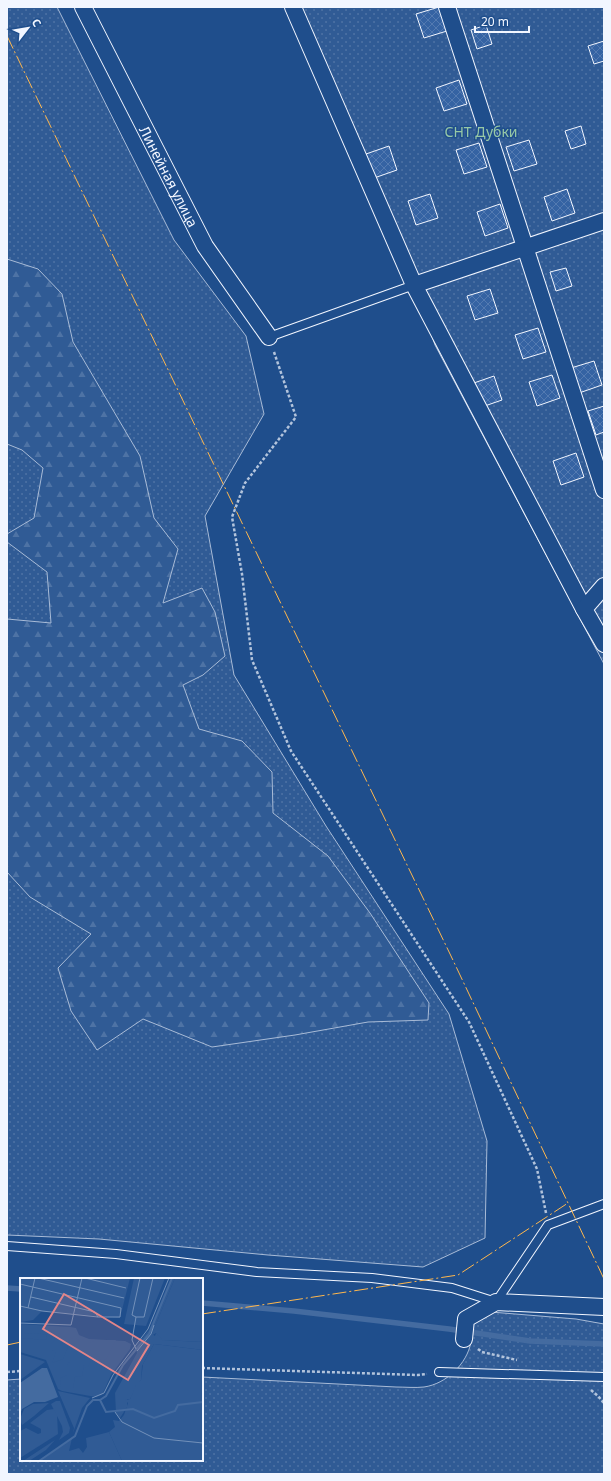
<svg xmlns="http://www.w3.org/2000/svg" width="611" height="1481" font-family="'Noto Sans',sans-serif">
	<defs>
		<pattern id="grass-dots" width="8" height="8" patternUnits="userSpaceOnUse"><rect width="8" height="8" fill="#305b95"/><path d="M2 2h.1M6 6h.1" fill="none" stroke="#4e73a5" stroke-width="1.8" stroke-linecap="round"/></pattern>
		<pattern id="forest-firs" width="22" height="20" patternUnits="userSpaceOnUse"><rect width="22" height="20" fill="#305b95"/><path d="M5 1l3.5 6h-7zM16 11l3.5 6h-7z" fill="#4e73a5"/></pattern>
		<pattern id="building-cross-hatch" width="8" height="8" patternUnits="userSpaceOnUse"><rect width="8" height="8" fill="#3563a3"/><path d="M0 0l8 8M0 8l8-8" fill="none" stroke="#537ab1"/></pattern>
	</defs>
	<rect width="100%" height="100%" fill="#1f4e8c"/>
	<path fill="url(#grass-dots)" stroke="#a8bbd7" d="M 7,7 L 57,7 L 174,240 L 246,336 L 264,414 L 205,516 L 234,675 L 326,826 L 449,1014 L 487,1141 L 485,1238 L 423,1267 L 268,1255 L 99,1239 L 7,1235 Z
		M 293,7 L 604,7 L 604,664 L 435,345 L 414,285 Z
		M 491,1312 L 576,1319 L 604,1324 L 604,1474 L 7,1474 L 7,1380 L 21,1379 L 21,1460 L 202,1460 L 202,1377 L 396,1387 C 405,1387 415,1388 424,1387 C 446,1384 467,1364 471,1342 C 471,1337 470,1330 470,1324 Z"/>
	<path fill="url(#forest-firs)" stroke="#a8bbd7" d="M 7,259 L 38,269 L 62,294 L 73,342 L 140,456 L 154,518 L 178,549 L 163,603 L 202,588 L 215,612 L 225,656 L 203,675 L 183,685 L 199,729 L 242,741 L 272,772 L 273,813 L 328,856 L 370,913 L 429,1003 L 428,1020 L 368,1022 L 295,1035 L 212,1047 L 143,1019 L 97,1050 L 71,1011 L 58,968 L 91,934 L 30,897 L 7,872 L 7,619 L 51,623 L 47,572 L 7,542 L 7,534 L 34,518 L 43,468 L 22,450 L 7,444 Z"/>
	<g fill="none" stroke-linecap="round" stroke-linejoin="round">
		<path stroke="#446ba0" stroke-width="5.5" d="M 7,1288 L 21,1289
			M 202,1303 L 294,1311 L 449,1329 L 530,1341 L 604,1344"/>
	</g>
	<path fill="url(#building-cross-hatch)" stroke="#f2f6ff" d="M 439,7 L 447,31 L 424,38 L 416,14 Z
		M 486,25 L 492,44 L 477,49 L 471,30 Z
		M 604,41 L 604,61 L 594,64 L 588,46 Z
		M 459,80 L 467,104 L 444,111 L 436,88 Z
		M 581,126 L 586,144 L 571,149 L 565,131 Z
		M 529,140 L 537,164 L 514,171 L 506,147 Z
		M 479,143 L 487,167 L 464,174 L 456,150 Z
		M 389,146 L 397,170 L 374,178 L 366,154 Z
		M 567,189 L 575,213 L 552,221 L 544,197 Z
		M 430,194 L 438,218 L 416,225 L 408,201 Z
		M 500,204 L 508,228 L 485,236 L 477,212 Z
		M 566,268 L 572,286 L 556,291 L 550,272 Z
		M 490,289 L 498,313 L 475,320 L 467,296 Z
		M 538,328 L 546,352 L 523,359 L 515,335 Z
		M 594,361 L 602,385 L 579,393 L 571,368 Z
		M 552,375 L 560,398 L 537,406 L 529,382 Z
		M 494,376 L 502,400 L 479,408 L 471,384 Z
		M 604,406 L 604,432 L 596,435 L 588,411 Z
		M 576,453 L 584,477 L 561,485 L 553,461 Z"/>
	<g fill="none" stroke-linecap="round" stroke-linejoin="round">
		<g stroke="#f2f6ff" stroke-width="10">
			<path id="service" d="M 269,337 L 414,285
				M 7,1246 L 116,1254 L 257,1272 L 372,1278 L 452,1288 L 496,1302 L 548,1225 L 604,1204
				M 439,1372 L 604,1377"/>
		</g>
		<g stroke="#f2f6ff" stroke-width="18">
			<g id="minor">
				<path id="s1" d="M 83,7 L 205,246 L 269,337"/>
				<path d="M 293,7 L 414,285 L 584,609"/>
				<path d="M 447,7 L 604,490"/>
				<path d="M 414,285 L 604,221"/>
				<path d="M 604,586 L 584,609 L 604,644"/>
				<path d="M 464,1339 L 466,1319 L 496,1302 L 604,1307"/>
			</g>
		</g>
		<path stroke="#b3c4dc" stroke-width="2.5" stroke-dasharray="3 2" stroke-linecap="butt" d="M 274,352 L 296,417 L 245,483 L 232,517 L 242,574 L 252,660 L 291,751 L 469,1022 L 537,1169 L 546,1213
			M 478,1349 L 482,1352 L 517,1360
			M 202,1368 L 418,1375 L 427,1374
			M 7,1372 L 21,1371
			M 591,1390 L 598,1396 L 604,1403"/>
		<use href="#service" stroke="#1f4e8c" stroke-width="8"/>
		<use href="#minor" stroke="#1f4e8c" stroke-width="16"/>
		<path stroke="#ffb74d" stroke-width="1" stroke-dasharray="14 3 2 3" stroke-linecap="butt" d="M 7,36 L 451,956 L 604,1279
			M 202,1314 L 458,1275 L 568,1203
			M 7,1345 L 21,1342"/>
	</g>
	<g text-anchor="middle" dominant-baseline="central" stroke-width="3" stroke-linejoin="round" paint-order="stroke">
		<g font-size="14" fill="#97c8a6" stroke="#1f4e8c">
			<text x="481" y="131">СНТ Дубки</text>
		</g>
		<g font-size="14" fill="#f2f6ff" stroke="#1f4e8c">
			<text stroke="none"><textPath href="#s1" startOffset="190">Линейная улица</textPath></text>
		</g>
	</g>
	<g transform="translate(20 1278)">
		<rect width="183" height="183" fill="#1f4e8c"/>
		<path d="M 0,0 L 110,0 L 100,40 L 22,33 L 13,42 L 1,44 ZM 114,0 L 145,0 L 126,48 L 104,46 ZM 151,0 L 155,0 L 132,56 L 135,58 L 136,55 L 144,62 L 183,64 L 183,72 L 134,66 L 122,88 L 121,102 L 110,121 L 107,121 L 107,129 L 100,140 L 96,135 L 95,115 L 117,75 L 115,69 L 129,52 ZM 0,46 L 50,49 L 56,50 L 59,57 L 69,61 L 105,63 L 111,66 L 110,71 L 91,97 L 82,117 L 76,119 L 42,113 L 38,111 L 26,82 L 0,74 ZM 0,76 L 23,83 L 25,84 L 0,102 ZM 38,113 L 70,120 L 62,130 L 53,155 L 54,150 ZM 29,125 L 14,138 L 2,147 L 0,141 L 4,131 L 13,126 ZM 34,131 L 37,136 L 38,156 L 0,180 L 0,153 L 6,150 L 18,156 L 21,155 L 21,151 L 10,145 L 27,132 ZM 89,154 L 102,183 L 19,183 L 52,160 L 49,173 L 59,170 L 63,175 L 67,169 L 66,160 Z" fill="#305b95"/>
		<path d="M 155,0 L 183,0 L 183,64 L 142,62 L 136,55 L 131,58 ZM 6,55 L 22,56 L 27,57 L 26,62 L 0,60 L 0,56 ZM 39,58 L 63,62 L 65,60 L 71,65 L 76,62 L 96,62 L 86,82 L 80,81 L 79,78 L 72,81 L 68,89 L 66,90 L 64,87 L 62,98 L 55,99 L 53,110 L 49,113 L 41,109 L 40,100 L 47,97 L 47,87 L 60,70 L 54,70 L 49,66 L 43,81 L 32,85 L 36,74 L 31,71 L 31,66 ZM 134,66 L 183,72 L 183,183 L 102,183 L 89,154 L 95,149 L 93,142 L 99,143 L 104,137 L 108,125 L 105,122 L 110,121 L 116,107 L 121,102 L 123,86 Z" fill="#305b95"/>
		<path d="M 36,123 L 40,123 L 50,150 L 49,155 L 39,162 L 43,154 L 42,148 L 31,126 ZM 35,162 L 26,172 L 9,183 L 3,183 Z" fill="#305b95"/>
		<path d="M 22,90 L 27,90 L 38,119 L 25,124 L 14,124 L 2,131 L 0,136 L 0,105 Z" fill="#446ba0"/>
		<path fill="none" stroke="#446ba0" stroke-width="2" d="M 80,122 L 86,118 L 103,87 L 129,56 L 152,0M 80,122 L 86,134 L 113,131 L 134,140 L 155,133 L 158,127 L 183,124M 19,183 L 55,158 L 67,128 L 73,122 L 80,122"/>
		<path fill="none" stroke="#7391ba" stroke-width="1" d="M 18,0 L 104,20M 65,0 L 106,10M 0,6 L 101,30 L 100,39 L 78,39 L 75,34 L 11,19M 0,28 L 22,33 L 78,39M 8,30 L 15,0M 116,39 L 124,39 L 133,0M 0,45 L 51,47 L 62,0M 116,71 L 112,62 L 116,39 L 112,37 L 120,0M 117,73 L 131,56 L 134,47M 72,120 L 84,115 L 93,97 L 128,51 L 149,0M 95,134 L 102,144 L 134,160 L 183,165"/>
		<path fill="#e38589" fill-opacity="0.15" stroke="#e38589" stroke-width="2" d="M 44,16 L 129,67 L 108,102 L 23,51 Z"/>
		<rect width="183" height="183" fill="none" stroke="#f2f6ff" stroke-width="2"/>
	</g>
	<rect width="611" height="1481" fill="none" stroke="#f2f6ff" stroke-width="16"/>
	<g transform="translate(28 28) rotate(59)" stroke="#1f4e8c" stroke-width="3" paint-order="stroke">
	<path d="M0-3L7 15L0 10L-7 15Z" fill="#f2f6ff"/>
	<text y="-6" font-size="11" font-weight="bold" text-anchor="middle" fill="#f2f6ff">С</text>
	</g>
	<path d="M475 26v6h54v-6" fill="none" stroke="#f2f6ff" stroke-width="2"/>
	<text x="481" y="26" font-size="12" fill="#f2f6ff" stroke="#1f4e8c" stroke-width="3" paint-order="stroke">20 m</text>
</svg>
